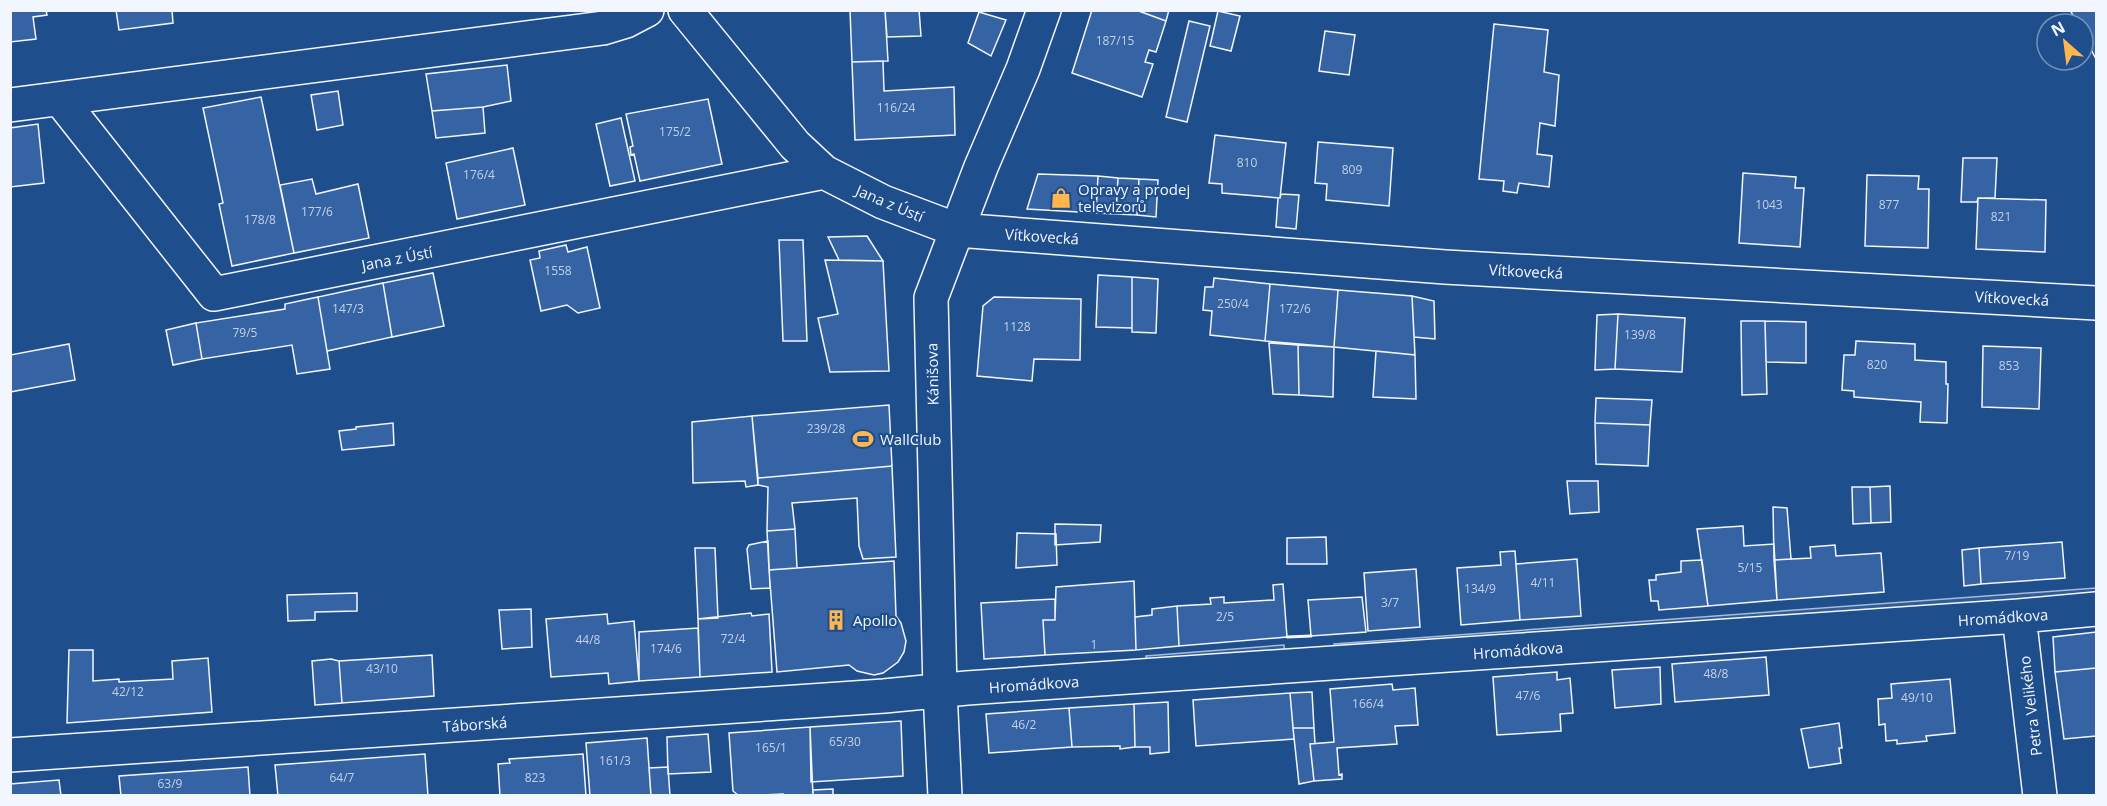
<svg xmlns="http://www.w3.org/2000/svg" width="2107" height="806" font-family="'Open Sans',sans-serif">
	<rect width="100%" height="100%" fill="#1f4e8c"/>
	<path fill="#305b95" stroke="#a8bbd7" stroke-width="1.5" d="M 2096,588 L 2096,600 L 1336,657 L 1334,644 Z
		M 1284,645 L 1285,661 L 1147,672 L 1146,656 Z"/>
	<path fill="#3563a3" stroke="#f2f6ff" stroke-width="1.5" d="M 10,10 L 46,10 L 47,15 L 33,17 L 36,39 L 10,42 Z
		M 116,10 L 172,10 L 173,23 L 119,30 Z
		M 850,10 L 885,10 L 888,61 L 852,62 Z
		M 885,10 L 919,10 L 921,36 L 887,37 Z
		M 1092,10 L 1136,10 L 1166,21 L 1156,52 L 1149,50 L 1145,62 L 1153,64 L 1142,97 L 1072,73 Z
		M 1136,10 L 1169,10 L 1166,21 Z
		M 2070,10 L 2096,10 L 2096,59 L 2087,42 L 2089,41 L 2083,30 L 2083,24 L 2078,24 Z
		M 1218,11 L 1240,16 L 1231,51 L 1210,46 Z
		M 979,12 L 1006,20 L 991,56 L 968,43 Z
		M 1189,21 L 1210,26 L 1187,122 L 1166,117 Z
		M 1494,24 L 1548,30 L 1544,72 L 1559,75 L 1555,126 L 1540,123 L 1537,154 L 1552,156 L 1549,187 L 1519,183 L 1517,193 L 1503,191 L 1504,181 L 1479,179 Z
		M 1325,31 L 1355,35 L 1349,75 L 1319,71 Z
		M 883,61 L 884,91 L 954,87 L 955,135 L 855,140 L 852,62 Z
		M 507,65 L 511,101 L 483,107 L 432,111 L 426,74 Z
		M 338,91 L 343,125 L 317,130 L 311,95 Z
		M 261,97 L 294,253 L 232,266 L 219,204 L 223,203 L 203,108 Z
		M 708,99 L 722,164 L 640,181 L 634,154 L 631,155 L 630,147 L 633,146 L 626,114 Z
		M 483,107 L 485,133 L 436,138 L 432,111 Z
		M 621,118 L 635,181 L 610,186 L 596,124 Z
		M 38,124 L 44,183 L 10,187 L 10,128 Z
		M 1215,135 L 1286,143 L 1280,198 L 1222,193 L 1222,184 L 1209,183 Z
		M 1318,142 L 1393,148 L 1389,206 L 1326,200 L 1327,184 L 1315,183 Z
		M 513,148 L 525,205 L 457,219 L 446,163 Z
		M 1963,158 L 1997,158 L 1995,198 L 1978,198 L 1977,202 L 1961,202 Z
		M 1743,173 L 1796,177 L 1795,188 L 1804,188 L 1800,247 L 1739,243 Z
		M 1038,174 L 1098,176 L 1096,213 L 1027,209 Z
		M 1867,175 L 1919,176 L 1918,189 L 1929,189 L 1928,248 L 1865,246 Z
		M 1098,176 L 1118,178 L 1116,214 L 1096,213 Z
		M 1118,178 L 1139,179 L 1137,215 L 1116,214 Z
		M 312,179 L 316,194 L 358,184 L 369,238 L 294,253 L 280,185 Z
		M 1139,179 L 1158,180 L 1156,217 L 1137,215 Z
		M 1281,194 L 1299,195 L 1296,229 L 1276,227 L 1278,198 L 1280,198 Z
		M 1978,198 L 2046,200 L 2045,252 L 1976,249 Z
		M 867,236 L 883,261 L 839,260 L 828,237 Z
		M 779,240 L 803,240 L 807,341 L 783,341 Z
		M 566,245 L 568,252 L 587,247 L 600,308 L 578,313 L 567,305 L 541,311 L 530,260 L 540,258 L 539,251 Z
		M 825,260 L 883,261 L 889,371 L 830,372 L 818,318 L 838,314 Z
		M 433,273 L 444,326 L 392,337 L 383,283 Z
		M 1098,275 L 1132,277 L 1132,328 L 1096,327 Z
		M 1132,277 L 1158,279 L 1156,333 L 1132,332 Z
		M 1214,278 L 1270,284 L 1265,341 L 1210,335 L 1212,311 L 1203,310 L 1205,287 L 1213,287 Z
		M 383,283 L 392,337 L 327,351 L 318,297 Z
		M 1270,284 L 1338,290 L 1334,347 L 1265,341 Z
		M 1338,290 L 1412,296 L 1415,355 L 1334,347 Z
		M 1412,296 L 1434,301 L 1435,339 L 1414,337 Z
		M 318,297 L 330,369 L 297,374 L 292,345 L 202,359 L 196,323 L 285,309 L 285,304 Z
		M 994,297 L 1081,299 L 1080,360 L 1034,359 L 1032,381 L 977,376 L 983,306 Z
		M 1618,314 L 1685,318 L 1682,372 L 1615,369 Z
		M 1618,314 L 1615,369 L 1595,370 L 1597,315 Z
		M 1741,321 L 1765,321 L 1767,394 L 1742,395 Z
		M 1765,321 L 1806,322 L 1806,363 L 1766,362 Z
		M 196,323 L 202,359 L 173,365 L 166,330 Z
		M 1856,341 L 1915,344 L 1915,360 L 1946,362 L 1946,384 L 1948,384 L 1947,423 L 1920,422 L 1921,402 L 1854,397 L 1854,391 L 1842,390 L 1844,355 L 1855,355 Z
		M 1269,343 L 1298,345 L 1299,395 L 1273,394 Z
		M 69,344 L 75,380 L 10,392 L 10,355 Z
		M 1298,345 L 1334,347 L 1333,397 L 1299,395 Z
		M 1983,346 L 2041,348 L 2039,409 L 1982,407 Z
		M 1376,351 L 1415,355 L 1416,399 L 1373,397 Z
		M 1596,398 L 1652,400 L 1650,425 L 1595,423 Z
		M 889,405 L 892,466 L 758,478 L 752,416 Z
		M 752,416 L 758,485 L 746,487 L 745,481 L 693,483 L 692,422 Z
		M 393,423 L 394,445 L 342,450 L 339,431 L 356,429 L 356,427 Z
		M 1595,423 L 1650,425 L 1648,466 L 1596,464 Z
		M 892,466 L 896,557 L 863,559 L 859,546 L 857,498 L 792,503 L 795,529 L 767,531 L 768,487 L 758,485 L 758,478 Z
		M 1567,481 L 1598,481 L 1599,512 L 1570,514 Z
		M 1890,486 L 1891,522 L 1871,523 L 1870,487 Z
		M 1852,487 L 1870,487 L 1871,523 L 1853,524 Z
		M 1773,507 L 1787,508 L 1791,559 L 1774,560 Z
		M 1055,524 L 1101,525 L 1100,542 L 1055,545 Z
		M 1743,526 L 1744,546 L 1774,544 L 1777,600 L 1708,606 L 1697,529 Z
		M 795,529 L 797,568 L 769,570 L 767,531 Z
		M 1017,533 L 1056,534 L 1057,565 L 1016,568 Z
		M 1326,537 L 1327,564 L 1287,564 L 1287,538 Z
		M 768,541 L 770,588 L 751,589 L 747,549 L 749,545 Z
		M 2062,542 L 2065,578 L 1981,584 L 1979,548 Z
		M 1835,545 L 1836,556 L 1881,553 L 1884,592 L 1777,600 L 1774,560 L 1811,558 L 1810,547 Z
		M 695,548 L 715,548 L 718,618 L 698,619 Z
		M 1979,548 L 1981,584 L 1964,586 L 1962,550 Z
		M 1515,551 L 1520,620 L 1461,625 L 1457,568 L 1501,565 L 1500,552 Z
		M 1577,559 L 1581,616 L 1520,620 L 1516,564 Z
		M 1702,560 L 1708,606 L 1659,610 L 1658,601 L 1651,601 L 1649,580 L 1656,580 L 1656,575 L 1681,572 L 1681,561 Z
		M 894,561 L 896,616 L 901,623 L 906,641 L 904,652 L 898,662 L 883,673 L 874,675 L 857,671 L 849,665 L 777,672 L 769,570 Z
		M 1416,569 L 1420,627 L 1368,631 L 1364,573 Z
		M 1134,581 L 1136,650 L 1045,655 L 1043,620 L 1055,620 L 1056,587 Z
		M 1283,584 L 1287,637 L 1179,646 L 1177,606 L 1211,604 L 1210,598 L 1224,597 L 1224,603 L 1274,600 L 1273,585 Z
		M 357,593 L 357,611 L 315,612 L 315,620 L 288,621 L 287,595 Z
		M 1362,597 L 1366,632 L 1311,636 L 1308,600 Z
		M 1055,599 L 1055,620 L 1043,620 L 1045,655 L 984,659 L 981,603 Z
		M 1177,606 L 1179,646 L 1136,650 L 1135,617 L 1152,615 L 1152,609 Z
		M 531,609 L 532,647 L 502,649 L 499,610 Z
		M 751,613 L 752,616 L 769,614 L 772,672 L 700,677 L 698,619 Z
		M 607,614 L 608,624 L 634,621 L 639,681 L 609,684 L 608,673 L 551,677 L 546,619 Z
		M 698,628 L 700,677 L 639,681 L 639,632 Z
		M 2096,632 L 2096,668 L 2055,672 L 2053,637 Z
		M 69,650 L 93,650 L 93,681 L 119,679 L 119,682 L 173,679 L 172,661 L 208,658 L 212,712 L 67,723 Z
		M 432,655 L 434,696 L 342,703 L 339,661 Z
		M 1766,657 L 1769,695 L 1675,702 L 1672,664 Z
		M 331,659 L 339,661 L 342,703 L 315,705 L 312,661 Z
		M 1660,667 L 1661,704 L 1615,708 L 1612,670 Z
		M 2096,668 L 2096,736 L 2064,739 L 2055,672 Z
		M 1557,672 L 1557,680 L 1570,678 L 1573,713 L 1560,714 L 1561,731 L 1497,735 L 1493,677 Z
		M 1950,679 L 1955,733 L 1926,736 L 1927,741 L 1897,744 L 1897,740 L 1886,741 L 1885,724 L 1879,725 L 1878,699 L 1892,698 L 1891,684 Z
		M 1392,684 L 1393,690 L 1415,688 L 1418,725 L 1395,726 L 1397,744 L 1337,748 L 1339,775 L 1342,774 L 1342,779 L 1314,781 L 1310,744 L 1334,742 L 1330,689 Z
		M 1312,692 L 1314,728 L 1293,728 L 1290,693 Z
		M 1290,693 L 1294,739 L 1196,746 L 1193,700 Z
		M 1168,702 L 1169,752 L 1150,754 L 1150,747 L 1135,747 L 1134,704 Z
		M 1134,704 L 1135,747 L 1120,749 L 1120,746 L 1072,747 L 1069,708 Z
		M 1069,708 L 1072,747 L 989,753 L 986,714 Z
		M 901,721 L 903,776 L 811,782 L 810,727 Z
		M 1839,723 L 1842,748 L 1839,748 L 1841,763 L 1809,768 L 1801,729 Z
		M 810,727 L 813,796 L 783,796 L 783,794 L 739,796 L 733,791 L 729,733 Z
		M 1293,728 L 1314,728 L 1315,744 L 1310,744 L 1314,781 L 1299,784 Z
		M 708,734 L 711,772 L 668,774 L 667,737 Z
		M 647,738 L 651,796 L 590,796 L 586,743 Z
		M 425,754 L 428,796 L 278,796 L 275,765 Z
		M 583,754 L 586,796 L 500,796 L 498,764 L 510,763 L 509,759 Z
		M 248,767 L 250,796 L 121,796 L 119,776 Z
		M 668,767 L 670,796 L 651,796 L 649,768 Z
		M 59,780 L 61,796 L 10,796 L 10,784 Z
		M 833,789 L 833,796 L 813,796 L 813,790 Z"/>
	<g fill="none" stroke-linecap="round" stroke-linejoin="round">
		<g stroke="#f2f6ff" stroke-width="36">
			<path id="minor" d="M 685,10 L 795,145 L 824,172 L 883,202 L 957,230 L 1445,267 L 2096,303
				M 60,99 L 214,294 L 824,172
				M 10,105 L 603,28 L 626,21 L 647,10
				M 2019,616 L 2040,796
				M 10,755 L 884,696 L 967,688 L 2019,616 L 2096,609
				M 945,796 L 940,691 L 931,298 L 981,167 L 1023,69 L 1044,10"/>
		</g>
		<use href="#minor" stroke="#1f4e8c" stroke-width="33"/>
		<path stroke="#f2f6ff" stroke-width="3" d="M 1287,637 L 1311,636"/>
	</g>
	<defs>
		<g id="shop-bare" transform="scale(1.62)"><path d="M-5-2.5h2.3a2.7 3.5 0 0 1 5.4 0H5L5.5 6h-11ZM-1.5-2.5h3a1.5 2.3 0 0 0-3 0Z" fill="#ffb74d" stroke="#1f4e8c" stroke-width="2.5" paint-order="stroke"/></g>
		<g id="stadium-bare" transform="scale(1.62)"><path d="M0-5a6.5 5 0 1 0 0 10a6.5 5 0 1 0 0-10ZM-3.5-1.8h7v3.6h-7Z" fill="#ffb74d" stroke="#1f4e8c" stroke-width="2.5" paint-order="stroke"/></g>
		<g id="building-bare" transform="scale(1.62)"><path d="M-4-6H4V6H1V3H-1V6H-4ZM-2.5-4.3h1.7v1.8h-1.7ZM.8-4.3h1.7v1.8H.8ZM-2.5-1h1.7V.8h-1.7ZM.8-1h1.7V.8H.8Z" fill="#ffb74d" stroke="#1f4e8c" stroke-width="2.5" paint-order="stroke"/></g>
	</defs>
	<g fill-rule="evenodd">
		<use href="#shop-bare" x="1061" y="198"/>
		<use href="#stadium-bare" x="863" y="439"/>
		<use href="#building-bare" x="836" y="620"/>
	</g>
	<g text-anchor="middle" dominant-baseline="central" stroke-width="4.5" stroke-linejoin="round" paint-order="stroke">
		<g font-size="12" fill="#c3d1e8">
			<text x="1115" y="40">187/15</text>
			<text x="896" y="107">116/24</text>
			<text x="675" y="131">175/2</text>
			<text x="1247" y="162">810</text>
			<text x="1352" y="169">809</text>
			<text x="479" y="174">176/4</text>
			<text x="1769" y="204">1043</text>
			<text x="1889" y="204">877</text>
			<text x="317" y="211">177/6</text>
			<text x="2001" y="216">821</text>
			<text x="260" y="219">178/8</text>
			<text x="558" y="270">1558</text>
			<text x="1233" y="303">250/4</text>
			<text x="348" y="308">147/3</text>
			<text x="1295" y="308">172/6</text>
			<text x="1017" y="326">1128</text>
			<text x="245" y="332">79/5</text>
			<text x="1640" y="334">139/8</text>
			<text x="1877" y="364">820</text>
			<text x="2009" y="365">853</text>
			<text x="826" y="428">239/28</text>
			<text x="2017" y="555">7/19</text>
			<text x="1750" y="567">5/15</text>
			<text x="1543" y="582">4/11</text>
			<text x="1480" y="588">134/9</text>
			<text x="1390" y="602">3/7</text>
			<text x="1225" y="616">2/5</text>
			<text x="733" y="638">72/4</text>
			<text x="588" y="639">44/8</text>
			<text x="1094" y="644">1</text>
			<text x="666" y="648">174/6</text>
			<text x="382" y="668">43/10</text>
			<text x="1716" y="673">48/8</text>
			<text x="128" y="691">42/12</text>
			<text x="1528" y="695">47/6</text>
			<text x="1917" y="697">49/10</text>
			<text x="1368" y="703">166/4</text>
			<text x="1024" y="724">46/2</text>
			<text x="845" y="741">65/30</text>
			<text x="771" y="747">165/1</text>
			<text x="615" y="760">161/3</text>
			<text x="342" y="777">64/7</text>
			<text x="535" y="777">823</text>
			<text x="170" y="783">63/9</text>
		</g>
		<g font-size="15" fill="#f2f6ff" stroke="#1f4e8c" text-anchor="start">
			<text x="1078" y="189">Opravy a prodej<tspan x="1078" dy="17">televizorů</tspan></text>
			<text x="880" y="439">WallClub</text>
			<text x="853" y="620">Apollo</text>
		</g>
		<g font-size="15" fill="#f2f6ff" stroke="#1f4e8c">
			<text transform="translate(890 203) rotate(23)">Jana z Ústí</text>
			<text transform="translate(1042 236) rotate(4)">Vítkovecká</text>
			<text transform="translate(397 258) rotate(-11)">Jana z Ústí</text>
			<text transform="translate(1526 271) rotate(3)">Vítkovecká</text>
			<text transform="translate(2012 298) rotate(3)">Vítkovecká</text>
			<text transform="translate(932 374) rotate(-91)">Kánišova</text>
			<text transform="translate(2003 617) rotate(-4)">Hromádkova</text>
			<text transform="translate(1518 650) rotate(-4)">Hromádkova</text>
			<text transform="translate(1034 684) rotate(-4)">Hromádkova</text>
			<text transform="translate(2030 706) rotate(-97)">Petra Velikého</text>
			<text transform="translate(475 724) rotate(-4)">Táborská</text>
		</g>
	</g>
	<rect width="2107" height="806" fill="none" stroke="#f2f6ff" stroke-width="24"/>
	<g transform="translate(2065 42) rotate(332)"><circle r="28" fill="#1f4e8c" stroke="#7391ba" stroke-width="1.5"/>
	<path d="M0-4.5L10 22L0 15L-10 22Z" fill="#ffb74d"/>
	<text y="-9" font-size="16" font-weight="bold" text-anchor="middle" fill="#f2f6ff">N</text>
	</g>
</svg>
